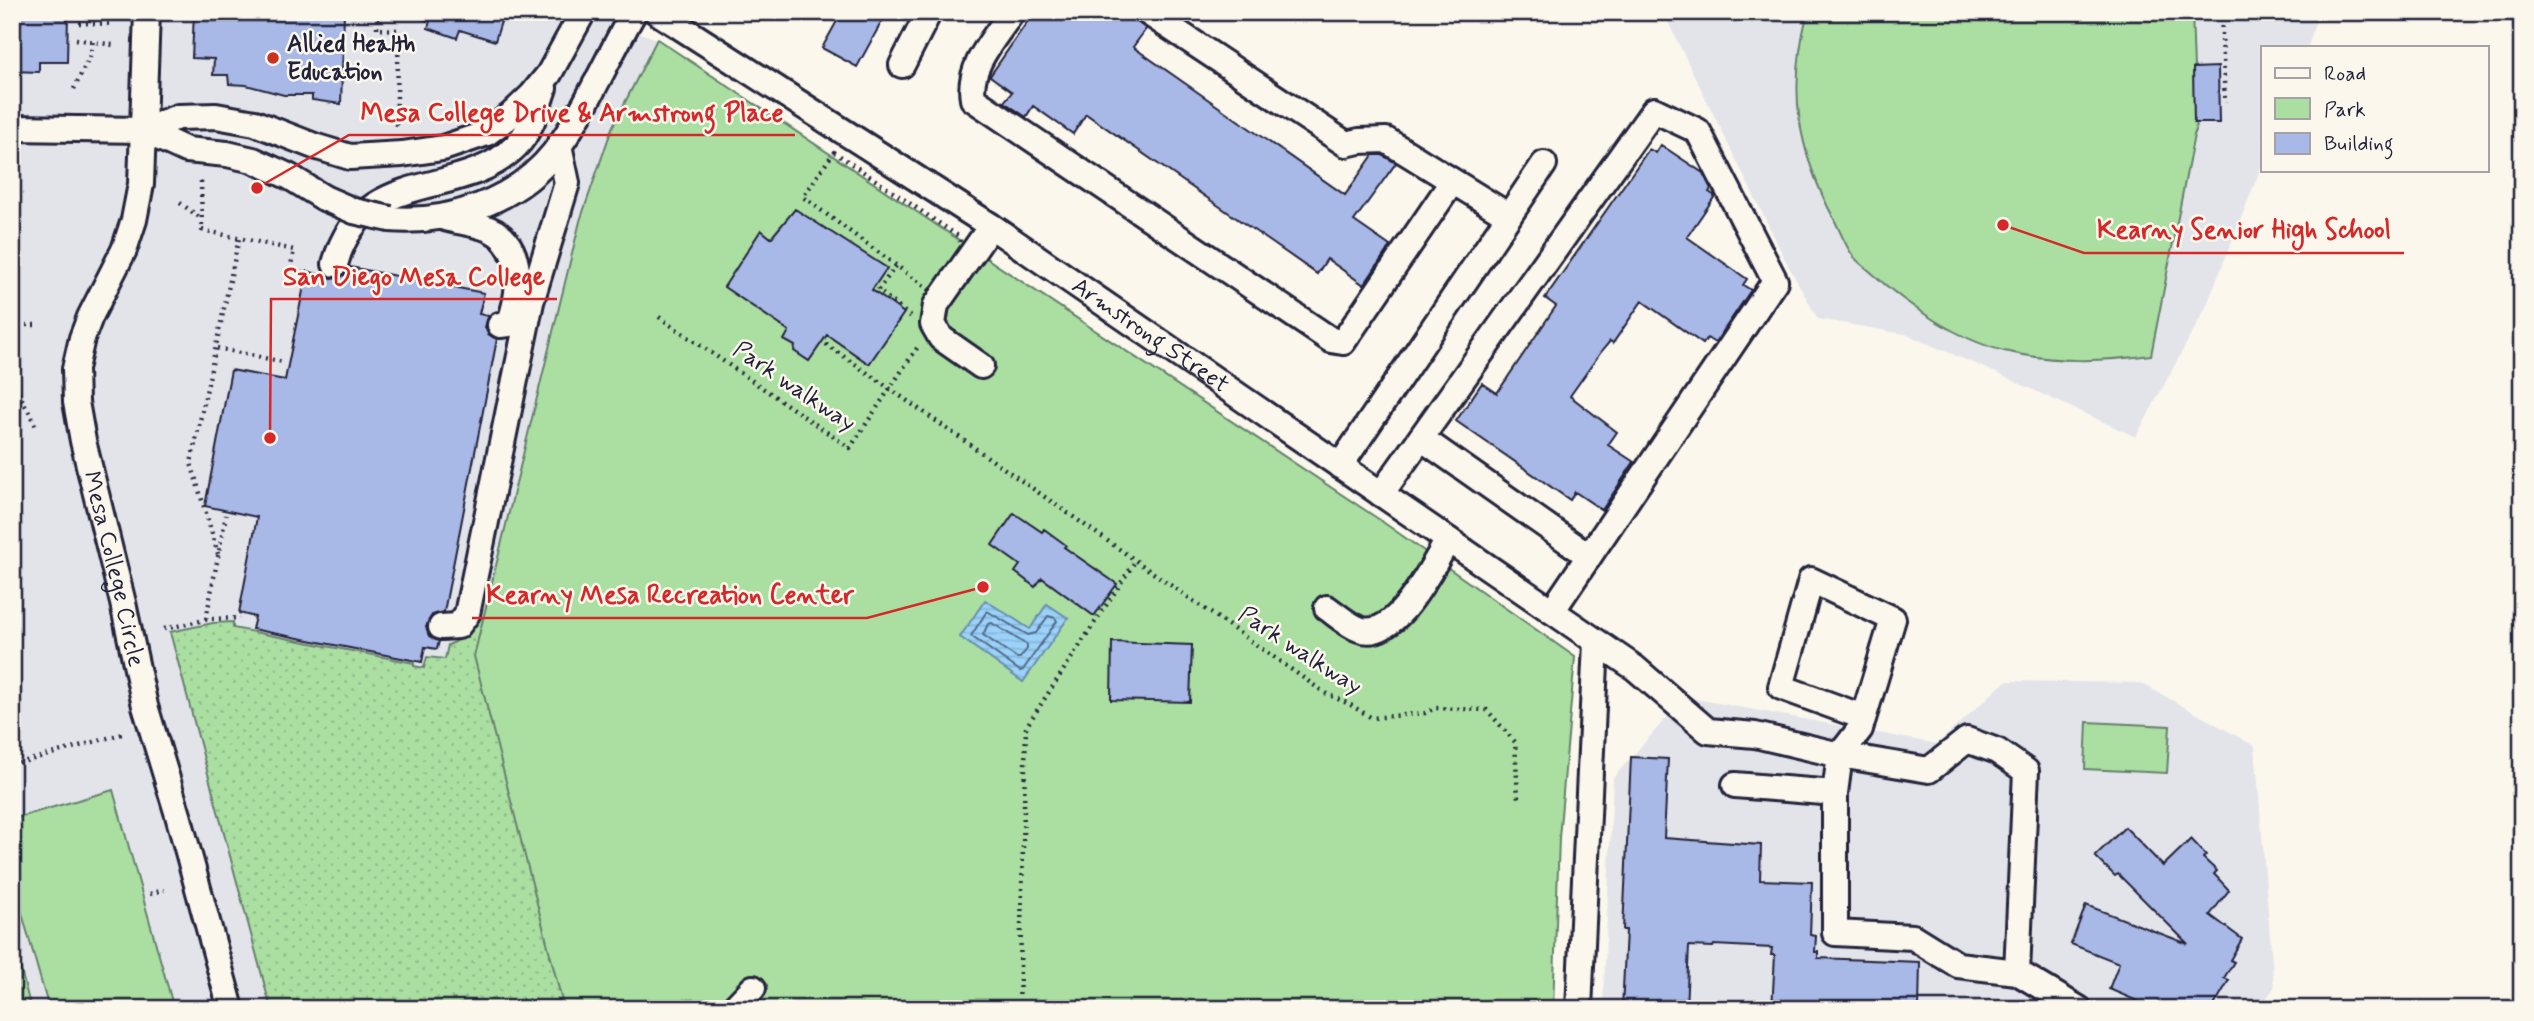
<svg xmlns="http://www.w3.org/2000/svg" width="2534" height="1021" font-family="Mynerve,sans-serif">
	<defs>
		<pattern id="grass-dots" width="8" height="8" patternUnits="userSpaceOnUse" patternTransform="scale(1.75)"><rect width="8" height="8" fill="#abdfa2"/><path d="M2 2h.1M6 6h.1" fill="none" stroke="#93bf8c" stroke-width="1.8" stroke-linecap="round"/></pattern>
		<pattern id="water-rules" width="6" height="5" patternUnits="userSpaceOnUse" patternTransform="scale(1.75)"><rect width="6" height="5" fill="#9ad2f9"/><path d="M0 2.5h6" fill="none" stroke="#84b4d6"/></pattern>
	</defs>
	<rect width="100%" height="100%" fill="#fbf7ec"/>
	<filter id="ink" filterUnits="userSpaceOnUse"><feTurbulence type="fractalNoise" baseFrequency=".0143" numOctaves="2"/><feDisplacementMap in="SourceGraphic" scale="14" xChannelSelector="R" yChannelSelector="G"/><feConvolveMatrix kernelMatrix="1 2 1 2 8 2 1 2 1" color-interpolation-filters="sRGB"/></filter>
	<g filter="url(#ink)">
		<path fill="#e2e4ea" d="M 12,12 L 582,12 L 657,39 L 612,128 L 580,221 L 474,656 L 292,1009 L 12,1009 Z
			M 1663,12 L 2318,12 L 2308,47 L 2263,47 L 2263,162 L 2206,307 L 2136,437 L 1994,372 L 1905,334 L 1818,319 L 1789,267 Z
			M 2006,681 L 2141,683 L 2255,746 L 2274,988 L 2258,1009 L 1603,1009 L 1613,778 L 1685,697 L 1937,744 Z"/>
		<path fill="url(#grass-dots)" stroke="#66806e" stroke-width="2" d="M 523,608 L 646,1009 L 271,1009 L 170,632 L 213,623 L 233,622 L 233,628 L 414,663 L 414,666 L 424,668 L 427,657 L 445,659 L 448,645 C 462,640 466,634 470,621 Z"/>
		<path fill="#abdfa2" stroke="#66806e" stroke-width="2" d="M 1819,12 L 2192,12 L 2196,125 L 2151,355 C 2101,362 2054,363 2004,351 C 1957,339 1908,306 1873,274 C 1867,268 1858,263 1853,256 C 1845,245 1840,231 1834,219 C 1797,149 1788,91 1807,15 Z
			M 657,39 L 1377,518 L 1575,657 L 1559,838 L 1553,1009 L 564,1009 L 474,656 L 580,221 L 612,128 Z
			M 2087,722 L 2170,726 L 2167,773 L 2085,769 Z
			M 113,790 L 174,1009 L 49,1009 L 12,878 L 12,819 Z
			M 12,936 L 31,1009 L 12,1009 Z"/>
		<path fill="url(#water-rules)" stroke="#6a8cad" stroke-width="2" d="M 985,600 L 1030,629 L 1047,604 L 1068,618 L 1023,682 L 960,637 Z"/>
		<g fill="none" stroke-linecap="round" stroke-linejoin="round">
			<path stroke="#526887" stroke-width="2" d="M 987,611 L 1028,635 L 1036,633 L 1048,616 L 1055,618 L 1057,621 L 1023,670 L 1020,671 L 971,636 Z
				M 992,623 L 1027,645 L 1027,649 L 1020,658 L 1017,658 L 983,635 L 988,624 Z"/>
		</g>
		<path fill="#a8b8e7" stroke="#22223b" stroke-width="2" d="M 12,12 L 68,12 L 67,62 L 39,62 L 39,72 L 12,71 Z
			M 194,12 L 344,12 L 341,104 L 312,100 L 312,95 L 284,95 L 246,85 L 229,84 L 228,75 L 213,75 L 214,59 L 192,58 Z
			M 417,12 L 504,12 L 495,41 L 460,30 L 457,38 L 428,28 L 430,21 L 416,17 Z
			M 842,12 L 887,12 L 857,67 L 822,48 Z
			M 1034,12 L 1126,12 L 1146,29 L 1133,47 L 1345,195 L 1373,155 L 1382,155 L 1396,163 L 1354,221 L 1390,246 L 1364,285 L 1327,259 L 1317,274 L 1086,114 L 1073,134 L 1033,106 L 1026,117 L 1004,102 L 1012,92 L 990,76 Z
			M 2218,67 L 2219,123 L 2194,123 L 2193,68 Z
			M 1661,145 L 1703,173 L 1711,189 L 1709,192 L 1715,196 L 1687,237 L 1747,279 L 1743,285 L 1751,290 L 1715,343 L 1707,338 L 1703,344 L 1642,301 L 1613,343 L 1610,341 L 1601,352 L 1570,396 L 1617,432 L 1608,445 L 1634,462 L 1602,510 L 1575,492 L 1570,500 L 1456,421 L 1482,383 L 1497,393 L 1556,306 L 1545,298 L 1649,149 L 1656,153 Z
			M 795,209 L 887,268 L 872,290 L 904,313 L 869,364 L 827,335 L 809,361 L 794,351 L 795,346 L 784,340 L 789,331 L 724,287 L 761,230 L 771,238 Z
			M 350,267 L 484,293 L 479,314 L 489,316 L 485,327 L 488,334 L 497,339 L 444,612 L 432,615 L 426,627 L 429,636 L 439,641 L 437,649 L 425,647 L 422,662 L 252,629 L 255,617 L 239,613 L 257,517 L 205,506 L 231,370 L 285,380 L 307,271 L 336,279 L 344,275 Z
			M 1014,513 L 1042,532 L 1044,529 L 1066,545 L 1064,547 L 1117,584 L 1094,616 L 1042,578 L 1035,587 L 1015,572 L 1020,565 L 992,545 Z
			M 1112,642 L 1192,645 L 1190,702 L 1111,700 Z
			M 1631,757 L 1668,759 L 1664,838 L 1761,845 L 1760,880 L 1812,882 L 1810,935 L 1816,936 L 1815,952 L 1818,952 L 1818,958 L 1920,962 L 1919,1009 L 1873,1009 L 1873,1005 L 1816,1002 L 1816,1009 L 1772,1009 L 1775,955 L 1771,955 L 1772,948 L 1714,945 L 1713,947 L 1689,946 L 1686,1009 L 1622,1009 L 1626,930 L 1623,930 Z
			M 2125,827 L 2163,866 L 2191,839 L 2206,855 L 2203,858 L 2217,871 L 2214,874 L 2229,890 L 2210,915 L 2242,939 L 2230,960 L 2234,962 L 2224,978 L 2229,980 L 2212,1009 L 2156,1009 L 2109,989 L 2119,963 L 2071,944 L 2086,905 L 2188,944 L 2118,874 L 2115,876 L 2095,856 Z"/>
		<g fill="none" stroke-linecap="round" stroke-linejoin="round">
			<g stroke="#22223b" stroke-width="30">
				<g id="minor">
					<path id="s1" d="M 147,12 L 141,184 L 134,220 L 124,250 L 90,317 L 82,338 L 75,369 L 76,402 L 83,441 L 123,603 L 145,706 L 178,815 L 231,1009"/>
					<path id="s2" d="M 657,12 L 991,226 L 1635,668 L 1708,731 L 1755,735 L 1840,755 L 1835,793 L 1835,933 L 1913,937 L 1958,965 L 2017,972 L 2026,771 L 1997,751 L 1967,740 L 1929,770 L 1840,755 L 1860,729 L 1893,619 L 1811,580 L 1781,687 L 1863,717"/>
					<path d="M 1012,12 C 995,38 967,66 973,99 L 1331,340 L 1343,342 L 1452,182"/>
					<path d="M 1147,12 L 1346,144 L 1359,141 L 1386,140 L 1509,216"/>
					<path d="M 902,65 L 929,12"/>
					<path d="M 12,128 L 143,130 L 178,117 L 216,116 L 255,123 L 314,146 L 350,157 L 402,154 L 443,148 L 487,133 L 511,115 L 532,95 L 549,74 L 583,12"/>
					<path d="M 143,130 L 186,150 L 227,154 L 253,160 L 290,177 L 324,198"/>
					<path d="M 445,218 C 459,222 475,223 489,229 C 525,244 521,294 509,324 L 500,325"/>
					<path d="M 390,219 C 449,224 516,201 554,153 C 584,114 608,56 634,12"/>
					<path d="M 335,264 C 362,164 460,202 516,146 C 531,131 537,108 544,88"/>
					<path d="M 981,366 L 941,338 L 933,324 L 936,305 L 991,226"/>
					<path d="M 1421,438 L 1589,556"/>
					<path d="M 1340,466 L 1544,164"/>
					<path d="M 1381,494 L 1654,110 L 1698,131 L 1775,281 L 1552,611"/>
					<path d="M 1327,608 C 1337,615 1348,625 1359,629 C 1396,643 1432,566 1448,540"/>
					<path d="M 441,627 L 458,626 L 467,614 L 531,302 L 567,183 L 559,145"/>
					<path d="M 1735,785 L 1835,793"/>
					<path d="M 2017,972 L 2079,1009"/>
					<path d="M 733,1009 L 753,988"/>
					<path d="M 1579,1009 L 1596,642"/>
				</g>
			</g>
			<path stroke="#22223b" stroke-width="4.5" stroke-dasharray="2 5" stroke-linecap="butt" d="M 377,12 L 377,29 L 399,30 L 396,127
				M 2221,12 L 2225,103
				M 79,23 L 114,24
				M 76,39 L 113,45
				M 74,89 L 90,56 L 93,41
				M 834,152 L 958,236 L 962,247 L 931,291 L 803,197 Z
				M 201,181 L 202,230 L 294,250 L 290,270 L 302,272
				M 180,203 L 202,219
				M 896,266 L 878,290 L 911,317
				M 659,317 L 850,448 L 919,345
				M 12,325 L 37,325
				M 826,344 L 1325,693 L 1349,704 L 1372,718 L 1425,713 L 1435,708 L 1487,710 L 1515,742 L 1518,799
				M 217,348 L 283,362
				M 12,380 L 37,428
				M 218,554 L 191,463 L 239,238
				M 206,619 L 226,515
				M 164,629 L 209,619 L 240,618
				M 12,765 L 122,734
				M 150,894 L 164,890
				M 1019,1009 L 1026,727 L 1136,560"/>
			<use href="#minor" stroke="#fbf7ec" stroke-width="24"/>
			<g stroke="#22223b" stroke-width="30" stroke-linecap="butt">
				<path id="minor-bridge" d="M 324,198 L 354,211 L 390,219"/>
			</g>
			<use href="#minor-bridge" stroke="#fbf7ec" stroke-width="24"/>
		</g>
	</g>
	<circle fill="#c8321e" stroke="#fbf7ec" stroke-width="2.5" cx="273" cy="58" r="7"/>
	<g text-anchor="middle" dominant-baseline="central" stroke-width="5" stroke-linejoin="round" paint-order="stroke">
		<g font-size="24" font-weight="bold" fill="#22223b" stroke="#fbf7ec" text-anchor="start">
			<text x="287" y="44">Allied Health<tspan x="287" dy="28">Education</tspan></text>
		</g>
		<g font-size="24" fill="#22223b" stroke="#fbf7ec">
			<text stroke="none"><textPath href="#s2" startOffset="590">Armstrong Street</textPath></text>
			<text transform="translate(794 387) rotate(34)">Park walkway</text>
			<text stroke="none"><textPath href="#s1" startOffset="574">Mesa College Circle</textPath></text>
			<text transform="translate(1300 651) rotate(33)">Park walkway</text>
		</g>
	</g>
	<path fill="none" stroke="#d62828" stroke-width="2.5" d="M257 188L349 135H795M2003 225L2084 253H2404M270 438L271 299H557M983 587L867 618H472"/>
	<g fill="#d62828" stroke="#fbf7ec" stroke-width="2.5">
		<circle cx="257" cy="188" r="7"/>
		<circle cx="2003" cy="225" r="7"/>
		<circle cx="270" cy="438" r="7"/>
		<circle cx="983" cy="587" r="7"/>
	</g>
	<g font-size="26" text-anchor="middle" font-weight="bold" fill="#d62828" stroke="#fbf7ec" stroke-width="5" stroke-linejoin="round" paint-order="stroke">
		<text x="572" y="121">Mesa College Drive &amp; Armstrong Place</text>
		<text x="2244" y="238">Kearny Senior High School</text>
		<text x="414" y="285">San Diego Mesa College</text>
		<text x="670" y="603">Kearny Mesa Recreation Center</text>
	</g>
	<rect width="2534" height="1021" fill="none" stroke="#fbf7ec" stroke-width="42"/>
	<rect x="21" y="21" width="2492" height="979" fill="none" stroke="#22223b" stroke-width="2.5" filter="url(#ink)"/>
	<rect x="2261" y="46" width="228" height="126" fill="#fbf7ec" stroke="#a4a2a5" stroke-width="2"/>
	<rect x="2275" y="68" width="35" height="10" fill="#fbf7ec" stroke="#a4a2a5" stroke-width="2"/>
	<text x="2324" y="80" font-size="21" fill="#22223b">Road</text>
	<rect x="2275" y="98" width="35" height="21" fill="#abdfa2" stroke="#a4a2a5" stroke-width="2"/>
	<text x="2324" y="116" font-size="21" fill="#22223b">Park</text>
	<rect x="2275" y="133" width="35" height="21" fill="#a8b8e7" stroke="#a4a2a5" stroke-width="2"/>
	<text x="2324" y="150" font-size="21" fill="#22223b">Building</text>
</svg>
